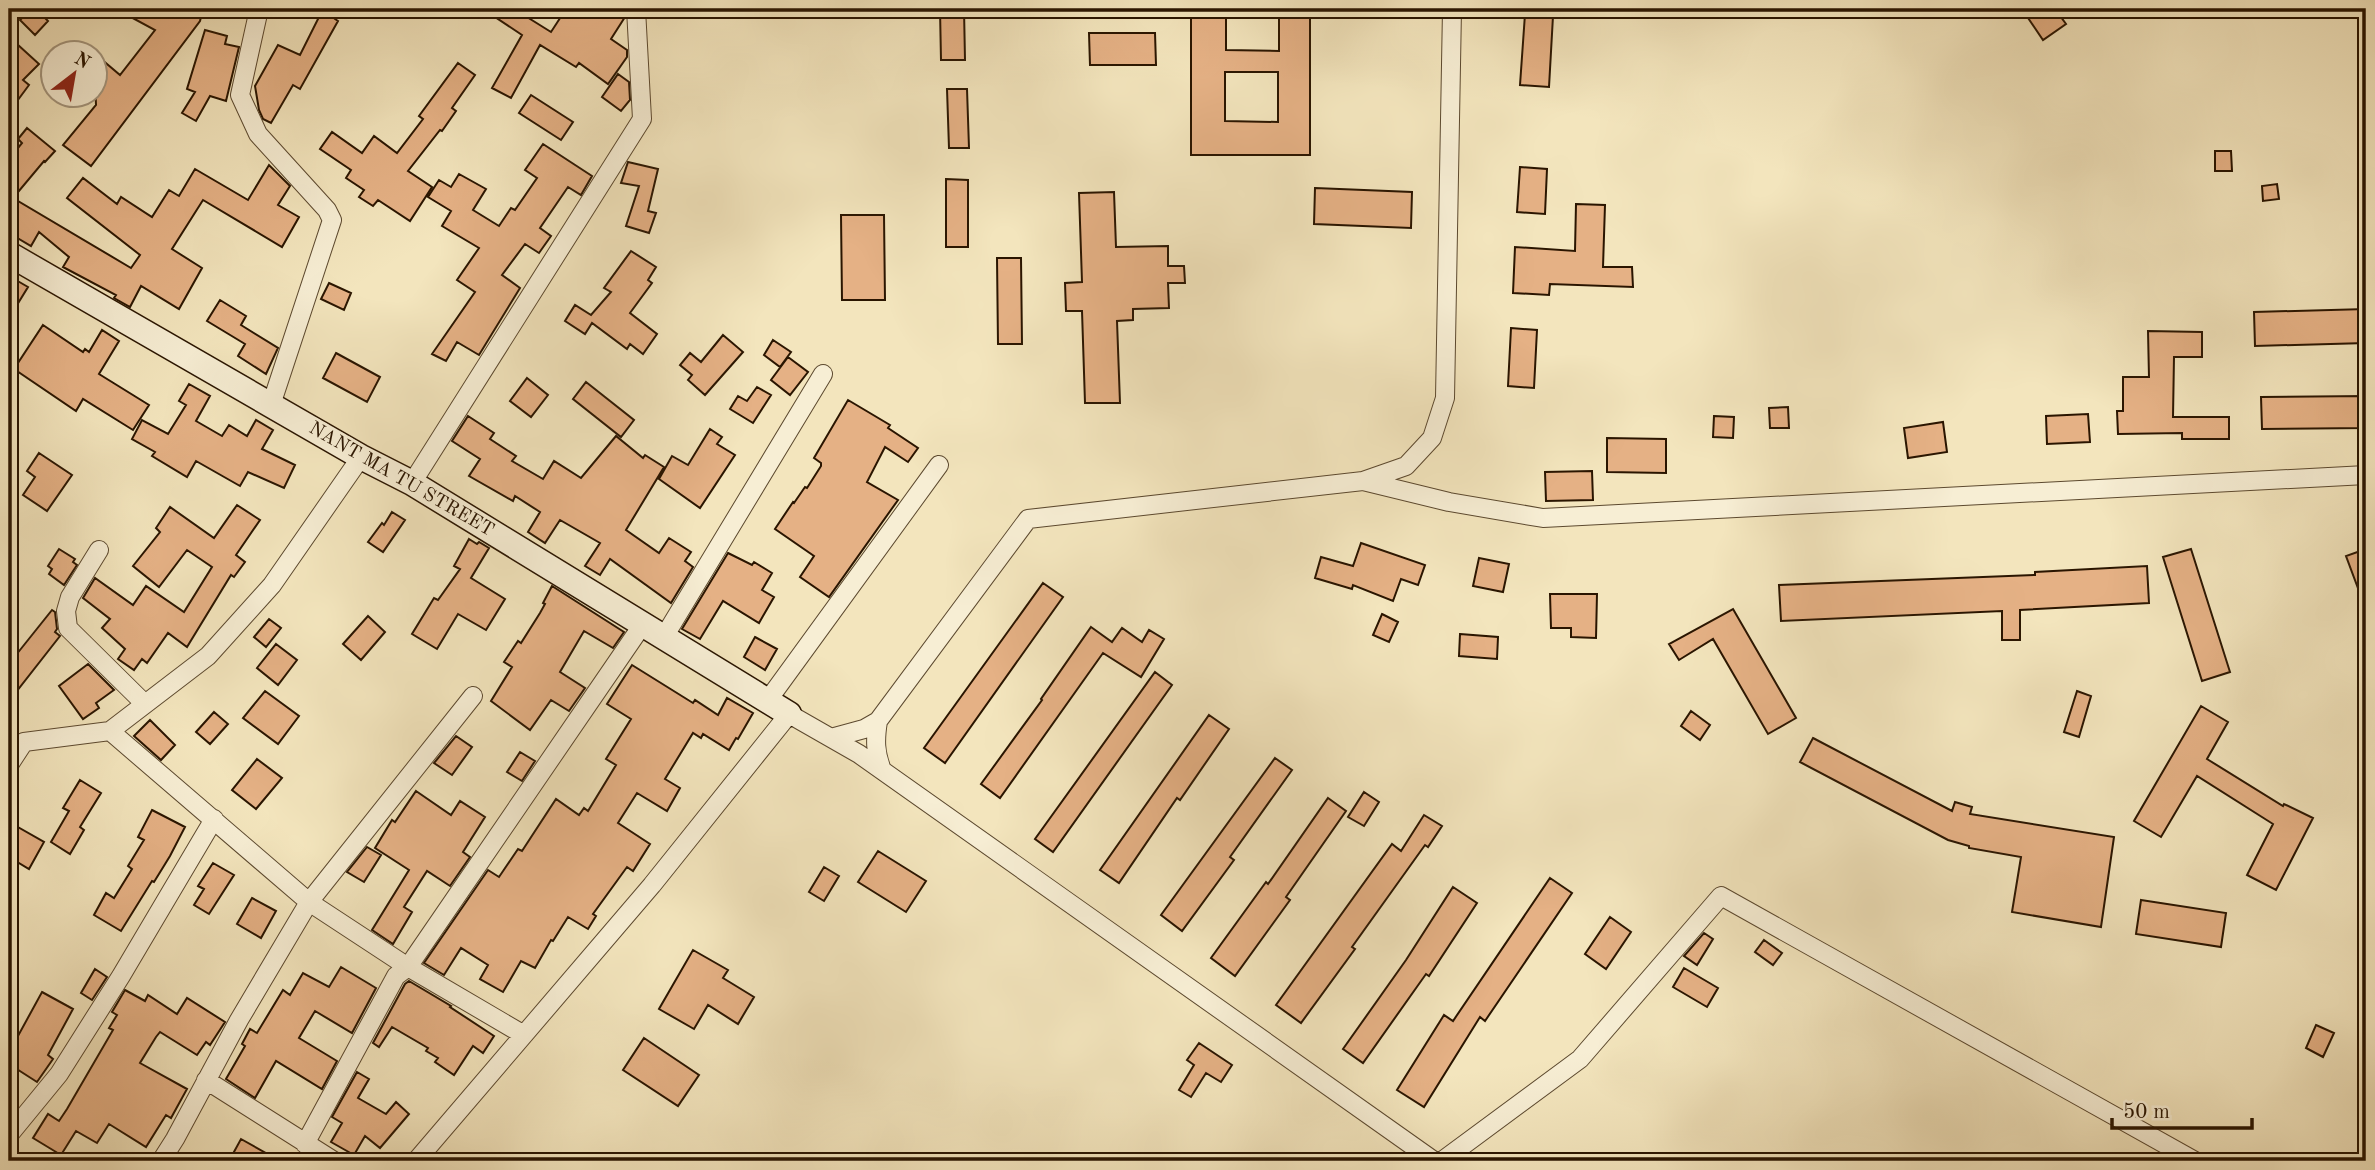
<svg xmlns="http://www.w3.org/2000/svg" width="2375" height="1170" font-family="'Old Standard TT',serif">
	<rect width="100%" height="100%" fill="#f3e5bd"/>
	<filter id="stains"><feTurbulence type="fractalNoise" baseFrequency=".00286" numOctaves="4"/><feColorMatrix values="0 0 0 0 .2 0 0 0 0 .09 0 0 0 0 .02 0 0 0 .5 -.17"/></filter>
	<radialGradient id="worn" r=".72"><stop offset=".6" stop-color="#630" stop-opacity="0"/><stop offset="1" stop-color="#630" stop-opacity=".3"/></radialGradient>
	<path fill="#e5b185" stroke="#2a1500" stroke-width="2" fill-rule="evenodd" d="M 31,9 L 55,9 L 46,19 L 48,21 L 35,35 L 20,20 Z
		M 116,9 L 203,9 L 200,21 L 91,166 L 63,145 L 96,105 L 94,53 L 120,75 L 155,30 Z
		M 323,9 L 340,9 L 335,19 L 338,21 L 300,89 L 293,85 L 271,123 L 263,119 L 259,110 L 255,86 L 278,45 L 300,55 Z
		M 483,9 L 533,9 L 527,17 L 551,32 L 566,9 L 625,9 L 625,17 L 611,39 L 627,50 L 627,57 L 608,84 L 579,63 L 576,67 L 540,45 L 511,98 L 492,88 L 522,35 Z
		M 940,9 L 964,9 L 965,60 L 941,60 Z
		M 1191,9 L 1226,9 L 1226,50 L 1279,51 L 1279,9 L 1310,9 L 1310,155 L 1191,155 ZM 1225,72 L 1278,72 L 1278,122 L 1225,121 Z
		M 2022,9 L 2055,9 L 2066,24 L 2043,40 Z
		M 1525,14 L 1553,16 L 1549,87 L 1520,85 Z
		M 205,30 L 227,36 L 225,44 L 239,47 L 226,101 L 210,96 L 196,121 L 182,113 L 195,92 L 187,89 Z
		M 1089,33 L 1155,33 L 1156,65 L 1090,65 Z
		M 17,44 L 39,64 L 23,80 L 29,85 L 9,112 L 9,53 Z
		M 458,63 L 475,75 L 452,108 L 456,111 L 442,131 L 440,130 L 408,171 L 432,187 L 410,221 L 378,200 L 373,206 L 359,197 L 364,190 L 346,178 L 351,170 L 320,149 L 332,132 L 362,153 L 374,136 L 397,153 L 423,119 L 419,116 Z
		M 618,74 L 629,82 L 630,100 L 621,111 L 602,97 Z
		M 947,89 L 967,89 L 969,148 L 949,148 Z
		M 531,95 L 573,122 L 561,140 L 519,113 Z
		M 27,128 L 55,151 L 45,162 L 44,161 L 13,198 L 131,268 L 140,255 L 67,198 L 83,178 L 117,204 L 121,197 L 152,217 L 169,190 L 179,196 L 195,169 L 248,200 L 269,165 L 290,186 L 278,205 L 299,217 L 282,247 L 203,200 L 172,249 L 202,268 L 179,309 L 141,286 L 130,307 L 114,298 L 116,295 L 63,267 L 69,257 L 39,232 L 31,246 L 9,233 L 9,159 L 22,143 L 18,139 Z
		M 543,144 L 592,176 L 581,195 L 568,187 L 540,228 L 551,236 L 539,253 L 525,244 L 502,275 L 520,288 L 479,355 L 457,342 L 446,361 L 432,354 L 475,292 L 457,280 L 479,248 L 442,226 L 451,211 L 428,197 L 439,180 L 451,187 L 459,174 L 486,189 L 473,210 L 499,226 L 511,208 L 515,210 L 537,178 L 525,170 Z
		M 2215,151 L 2231,151 L 2232,171 L 2215,171 Z
		M 628,162 L 658,169 L 648,211 L 656,213 L 649,233 L 626,226 L 639,186 L 621,183 Z
		M 1520,167 L 1547,169 L 1545,214 L 1517,212 Z
		M 946,179 L 968,180 L 968,247 L 946,247 Z
		M 2277,184 L 2279,199 L 2263,201 L 2262,186 Z
		M 1315,188 L 1412,192 L 1411,228 L 1314,224 Z
		M 1114,192 L 1116,247 L 1168,246 L 1168,266 L 1184,266 L 1185,283 L 1168,283 L 1169,308 L 1133,309 L 1133,320 L 1117,321 L 1120,403 L 1085,403 L 1082,311 L 1066,311 L 1065,283 L 1082,282 L 1079,193 Z
		M 1576,204 L 1605,205 L 1603,267 L 1632,267 L 1633,287 L 1550,284 L 1549,295 L 1513,293 L 1515,247 L 1575,251 Z
		M 841,215 L 884,215 L 885,300 L 842,300 Z
		M 631,251 L 656,267 L 648,280 L 652,283 L 630,313 L 657,334 L 643,354 L 630,344 L 627,349 L 592,323 L 585,334 L 565,321 L 575,305 L 591,315 L 611,292 L 604,288 Z
		M 997,258 L 1021,258 L 1022,344 L 998,344 Z
		M 9,276 L 28,287 L 9,318 Z
		M 329,283 L 351,293 L 344,310 L 321,299 Z
		M 220,300 L 246,316 L 241,325 L 278,348 L 266,374 L 238,356 L 245,344 L 207,321 Z
		M 2366,309 L 2366,343 L 2255,346 L 2254,312 Z
		M 43,325 L 83,352 L 85,349 L 89,352 L 102,330 L 119,341 L 99,374 L 149,405 L 133,430 L 83,399 L 76,411 L 14,369 Z
		M 1511,328 L 1537,330 L 1534,388 L 1508,386 Z
		M 2148,331 L 2202,332 L 2202,357 L 2174,357 L 2173,417 L 2229,417 L 2229,439 L 2182,439 L 2182,433 L 2118,434 L 2117,411 L 2123,411 L 2123,377 L 2149,377 Z
		M 723,335 L 743,352 L 705,395 L 688,380 L 692,375 L 680,365 L 690,353 L 701,362 Z
		M 773,340 L 791,352 L 780,367 L 764,355 Z
		M 336,353 L 380,377 L 367,402 L 323,378 Z
		M 788,357 L 808,372 L 790,395 L 771,380 Z
		M 527,378 L 548,395 L 531,417 L 510,401 Z
		M 586,382 L 634,420 L 621,437 L 573,399 Z
		M 189,384 L 210,396 L 196,421 L 222,436 L 229,425 L 247,436 L 256,420 L 273,430 L 262,449 L 295,465 L 284,488 L 248,472 L 240,486 L 196,461 L 187,477 L 152,456 L 155,452 L 132,439 L 142,420 L 168,434 L 186,405 L 179,401 Z
		M 757,387 L 771,395 L 753,423 L 730,409 L 738,396 L 747,401 Z
		M 2366,396 L 2366,428 L 2262,429 L 2261,397 Z
		M 848,400 L 890,425 L 888,428 L 918,448 L 908,462 L 885,447 L 867,482 L 898,500 L 829,597 L 800,577 L 814,556 L 775,529 L 793,502 L 794,503 L 805,487 L 807,488 L 821,466 L 821,463 L 814,458 Z
		M 1788,407 L 1789,428 L 1770,428 L 1769,408 Z
		M 2088,414 L 2090,442 L 2047,444 L 2046,416 Z
		M 468,416 L 494,433 L 490,439 L 516,456 L 512,461 L 543,479 L 554,461 L 581,478 L 616,436 L 643,458 L 645,455 L 664,467 L 626,530 L 659,553 L 669,538 L 691,552 L 685,561 L 693,567 L 671,603 L 610,559 L 600,575 L 585,566 L 600,543 L 560,520 L 545,543 L 528,532 L 540,512 L 515,496 L 513,501 L 469,476 L 480,459 L 452,441 Z
		M 1714,416 L 1734,417 L 1733,438 L 1713,437 Z
		M 1943,422 L 1947,452 L 1908,458 L 1904,428 Z
		M 710,429 L 722,437 L 717,444 L 735,455 L 700,508 L 659,479 L 672,456 L 688,465 Z
		M 1607,438 L 1666,439 L 1666,473 L 1607,472 Z
		M 39,453 L 72,475 L 47,511 L 23,495 L 35,477 L 27,471 Z
		M 1592,471 L 1593,500 L 1546,501 L 1545,472 Z
		M 237,505 L 260,520 L 236,555 L 245,562 L 234,577 L 231,575 L 187,647 L 168,633 L 147,663 L 142,659 L 134,670 L 118,659 L 125,649 L 102,628 L 110,619 L 83,598 L 95,578 L 133,605 L 146,586 L 184,612 L 212,567 L 187,550 L 159,587 L 133,566 L 160,532 L 156,528 L 170,507 L 214,538 Z
		M 392,512 L 405,520 L 383,552 L 368,542 L 382,523 L 384,525 Z
		M 469,539 L 477,544 L 479,542 L 489,548 L 471,578 L 505,599 L 486,630 L 458,614 L 437,649 L 412,634 L 434,598 L 438,600 L 460,569 L 454,566 Z
		M 1361,543 L 1425,565 L 1418,585 L 1401,579 L 1393,601 L 1353,585 L 1352,589 L 1315,578 L 1321,557 L 1353,566 Z
		M 59,549 L 75,559 L 73,562 L 77,565 L 64,585 L 49,574 L 52,569 L 48,566 Z
		M 2191,549 L 2230,672 L 2202,681 L 2163,557 Z
		M 2366,549 L 2366,606 L 2365,607 L 2346,556 Z
		M 728,553 L 752,565 L 754,562 L 772,573 L 762,590 L 774,597 L 759,623 L 723,601 L 700,639 L 682,629 Z
		M 1479,558 L 1509,564 L 1503,592 L 1473,586 Z
		M 2147,566 L 2149,603 L 2020,610 L 2020,640 L 2002,640 L 2002,611 L 1781,621 L 1779,585 L 2035,575 L 2035,572 Z
		M 1043,583 L 1063,597 L 945,763 L 924,748 Z
		M 552,586 L 624,632 L 613,648 L 584,631 L 560,672 L 585,688 L 569,711 L 551,700 L 530,730 L 491,701 L 512,667 L 504,662 L 518,641 L 521,643 L 540,613 L 545,604 L 543,603 Z
		M 1550,594 L 1597,594 L 1596,638 L 1571,637 L 1571,628 L 1551,628 Z
		M 1733,609 L 1796,718 L 1768,734 L 1713,639 L 1679,660 L 1669,644 Z
		M 52,610 L 55,612 L 57,629 L 55,632 L 60,636 L 9,701 L 9,650 L 16,655 Z
		M 1382,614 L 1398,622 L 1389,642 L 1373,635 Z
		M 368,616 L 385,632 L 361,660 L 343,644 Z
		M 269,619 L 281,628 L 266,647 L 254,637 Z
		M 1091,627 L 1112,642 L 1122,628 L 1142,642 L 1149,630 L 1164,639 L 1141,677 L 1103,653 L 1000,798 L 981,784 L 1042,700 L 1041,699 Z
		M 1460,634 L 1498,637 L 1497,659 L 1459,656 Z
		M 755,637 L 777,649 L 765,670 L 744,657 Z
		M 276,644 L 297,660 L 278,685 L 257,668 Z
		M 88,664 L 114,690 L 96,703 L 99,708 L 83,719 L 59,686 Z
		M 632,665 L 693,703 L 695,700 L 718,715 L 727,698 L 753,713 L 738,739 L 736,738 L 729,750 L 703,734 L 701,738 L 693,733 L 665,779 L 680,788 L 667,811 L 637,793 L 618,823 L 650,844 L 633,871 L 627,867 L 593,914 L 596,916 L 588,929 L 568,917 L 553,941 L 551,940 L 535,968 L 521,961 L 503,992 L 480,979 L 488,965 L 461,948 L 444,975 L 424,963 L 488,870 L 499,877 L 518,849 L 522,851 L 556,799 L 579,815 L 584,808 L 588,811 L 616,765 L 606,759 L 631,719 L 607,704 Z
		M 1155,672 L 1172,685 L 1053,852 L 1035,839 Z
		M 265,691 L 299,716 L 278,744 L 243,718 Z
		M 2077,691 L 2091,696 L 2079,737 L 2064,732 Z
		M 2201,706 L 2228,722 L 2207,759 L 2283,806 L 2284,804 L 2313,818 L 2276,890 L 2247,875 L 2273,824 L 2197,776 L 2161,837 L 2134,821 Z
		M 1691,711 L 1710,725 L 1700,740 L 1681,726 Z
		M 214,712 L 228,724 L 210,744 L 196,732 Z
		M 1209,715 L 1229,729 L 1180,800 L 1177,798 L 1119,883 L 1100,870 Z
		M 150,720 L 175,745 L 161,760 L 134,736 Z
		M 456,736 L 472,747 L 452,775 L 434,763 Z
		M 1813,738 L 1952,811 L 1955,802 L 1972,807 L 1970,814 L 2114,837 L 2101,927 L 2012,912 L 2021,857 L 1969,848 L 1969,846 L 1948,840 L 1800,762 Z
		M 520,752 L 535,761 L 522,781 L 507,772 Z
		M 1275,758 L 1292,770 L 1230,857 L 1234,860 L 1182,931 L 1161,915 Z
		M 257,759 L 282,778 L 256,809 L 232,790 Z
		M 80,780 L 101,793 L 80,827 L 84,830 L 70,854 L 51,842 L 69,811 L 63,808 Z
		M 416,791 L 451,815 L 460,801 L 485,817 L 463,852 L 470,857 L 450,886 L 427,871 L 404,907 L 412,912 L 393,944 L 372,930 L 409,870 L 375,848 L 392,820 L 395,822 Z
		M 1364,792 L 1379,802 L 1364,826 L 1348,817 Z
		M 1328,798 L 1346,811 L 1286,897 L 1290,900 L 1235,976 L 1211,958 L 1266,882 L 1268,884 Z
		M 152,810 L 185,827 L 170,856 L 154,882 L 152,881 L 121,931 L 94,915 L 106,893 L 114,898 L 132,869 L 128,866 L 144,840 L 138,837 Z
		M 1424,815 L 1442,826 L 1428,847 L 1425,845 L 1352,947 L 1355,949 L 1301,1023 L 1276,1005 L 1392,844 L 1401,851 Z
		M 9,822 L 44,842 L 29,869 L 9,857 Z
		M 367,847 L 381,855 L 364,882 L 347,872 Z
		M 878,851 L 926,881 L 906,912 L 858,882 Z
		M 213,863 L 234,875 L 209,914 L 194,905 L 204,889 L 198,886 Z
		M 824,867 L 839,876 L 824,901 L 809,892 Z
		M 1550,878 L 1572,893 L 1485,1021 L 1480,1017 L 1424,1107 L 1397,1090 L 1444,1015 L 1453,1021 Z
		M 1453,887 L 1477,903 L 1429,976 L 1426,974 L 1363,1063 L 1343,1049 L 1406,960 Z
		M 252,898 L 276,911 L 261,938 L 237,924 Z
		M 2141,900 L 2226,913 L 2221,947 L 2136,934 Z
		M 1610,917 L 1631,932 L 1606,969 L 1585,954 Z
		M 1704,933 L 1713,939 L 1697,965 L 1684,956 Z
		M 1764,940 L 1782,953 L 1773,965 L 1755,952 Z
		M 693,950 L 728,970 L 723,978 L 754,997 L 738,1024 L 708,1005 L 694,1029 L 659,1009 Z
		M 341,967 L 376,988 L 352,1033 L 315,1011 L 299,1038 L 337,1061 L 322,1089 L 276,1061 L 255,1098 L 226,1079 L 245,1046 L 242,1044 L 250,1029 L 257,1033 L 283,990 L 290,995 L 303,973 L 329,987 Z
		M 1684,968 L 1718,988 L 1707,1007 L 1673,987 Z
		M 95,969 L 107,977 L 92,1000 L 81,993 Z
		M 409,981 L 451,1006 L 450,1007 L 494,1036 L 483,1053 L 473,1046 L 454,1075 L 435,1062 L 438,1058 L 426,1051 L 428,1048 L 392,1027 L 379,1047 L 373,1043 L 405,984 Z
		M 125,990 L 145,1001 L 148,995 L 177,1014 L 187,998 L 225,1022 L 210,1045 L 206,1042 L 197,1055 L 160,1032 L 156,1037 L 140,1063 L 187,1089 L 171,1118 L 166,1115 L 146,1147 L 109,1124 L 97,1143 L 76,1131 L 61,1155 L 33,1138 L 48,1114 L 59,1121 L 67,1109 L 113,1030 L 109,1028 L 117,1015 L 112,1012 Z
		M 42,992 L 73,1009 L 48,1055 L 53,1059 L 37,1082 L 9,1064 L 9,1046 L 16,1035 L 18,1036 Z
		M 2316,1025 L 2334,1033 L 2323,1057 L 2306,1048 Z
		M 644,1038 L 699,1075 L 678,1106 L 623,1070 Z
		M 1199,1043 L 1232,1065 L 1221,1082 L 1206,1073 L 1191,1097 L 1179,1090 L 1194,1065 L 1187,1060 Z
		M 357,1072 L 369,1079 L 358,1098 L 386,1114 L 396,1102 L 409,1114 L 380,1148 L 365,1136 L 354,1155 L 331,1142 L 342,1123 L 332,1117 Z
		M 241,1139 L 280,1161 L 229,1161 Z"/>
	<g fill="none" stroke-linecap="round" stroke-linejoin="round">
		<g stroke="#5c492f" stroke-width="20">
			<path id="street" d="M 259,9 L 240,95 L 258,134 L 327,210 L 332,220 L 271,405
				M 9,13 L 13,9
				M 1363,481 L 1449,502 L 1543,518 L 2366,475
				M 412,483 L 642,119 L 636,9
				M 99,550 L 70,597 L 66,611 L 68,628 L 145,704
				M 664,637 L 823,374
				M 768,700 L 939,465
				M 878,721 C 875,740 875,752 882,770
				M 110,731 L 309,902 L 408,967 L 524,1035
				M 831,738 L 864,729 L 878,721 L 1028,519 L 1363,481 L 1406,466 L 1432,438 L 1445,398 L 1452,9
				M 9,765 L 24,742 L 110,731 L 208,656 L 272,585 L 361,457
				M 206,1080 L 334,1161
				M 9,1135 L 59,1074 L 121,976 L 214,819
				M 305,1144 L 396,976 L 408,967 L 643,624
				M 161,1161 L 175,1139 L 239,1020 L 309,902 L 473,696
				M 416,1161 L 652,885 L 789,714 L 859,754 L 1434,1161
				M 1442,1161 L 1580,1059 L 1721,896 L 2195,1161"/>
		</g>
		<g stroke="#2a1500" stroke-width="27">
			<path id="secondary" d="M 9,254 L 361,457 L 412,483 L 789,714"/>
		</g>
		<use href="#street" stroke="#f7eed4" stroke-width="18"/>
		<use href="#secondary" stroke="#f7eed4" stroke-width="24"/>
	</g>
	<g text-anchor="middle" dominant-baseline="central" stroke-width="5" stroke-linejoin="round" paint-order="stroke">
		<g font-size="19" fill="#2a1500" stroke="#f7eed4">
			<text transform="translate(401 480) rotate(30)">NANT MA TU STREET</text>
		</g>
	</g>
	<rect width="2375" height="1170" fill="none" stroke="#f3e5bd" stroke-width="35"/>
	<rect x="10" y="10" width="2354" height="1149" fill="none" stroke="#2a1500" stroke-width="3.5"/>
	<rect x="18" y="18" width="2340" height="1135" fill="none" stroke="#2a1500" stroke-width="2"/>
	<g transform="translate(74 74) rotate(31)"><circle r="33" fill="#f7eed4" stroke="#a5977f" stroke-width="2"/>
	<path d="M0-5L12 26L0 18L-12 26Z" fill="#8f2418"/>
	<text y="-10" font-size="19" font-weight="bold" text-anchor="middle" fill="#2a1500">N</text>
	</g>
	<path d="M2112 1118v10h140v-10" fill="none" stroke="#2a1500" stroke-width="3.5"/>
	<text x="2123" y="1118" font-size="21" fill="#2a1500" stroke="#f7eed4" stroke-width="5" paint-order="stroke">50 m</text>
	<rect width="100%" height="100%" filter="url(#stains)"/>
	<rect width="100%" height="100%" fill="url(#worn)"/>
</svg>
